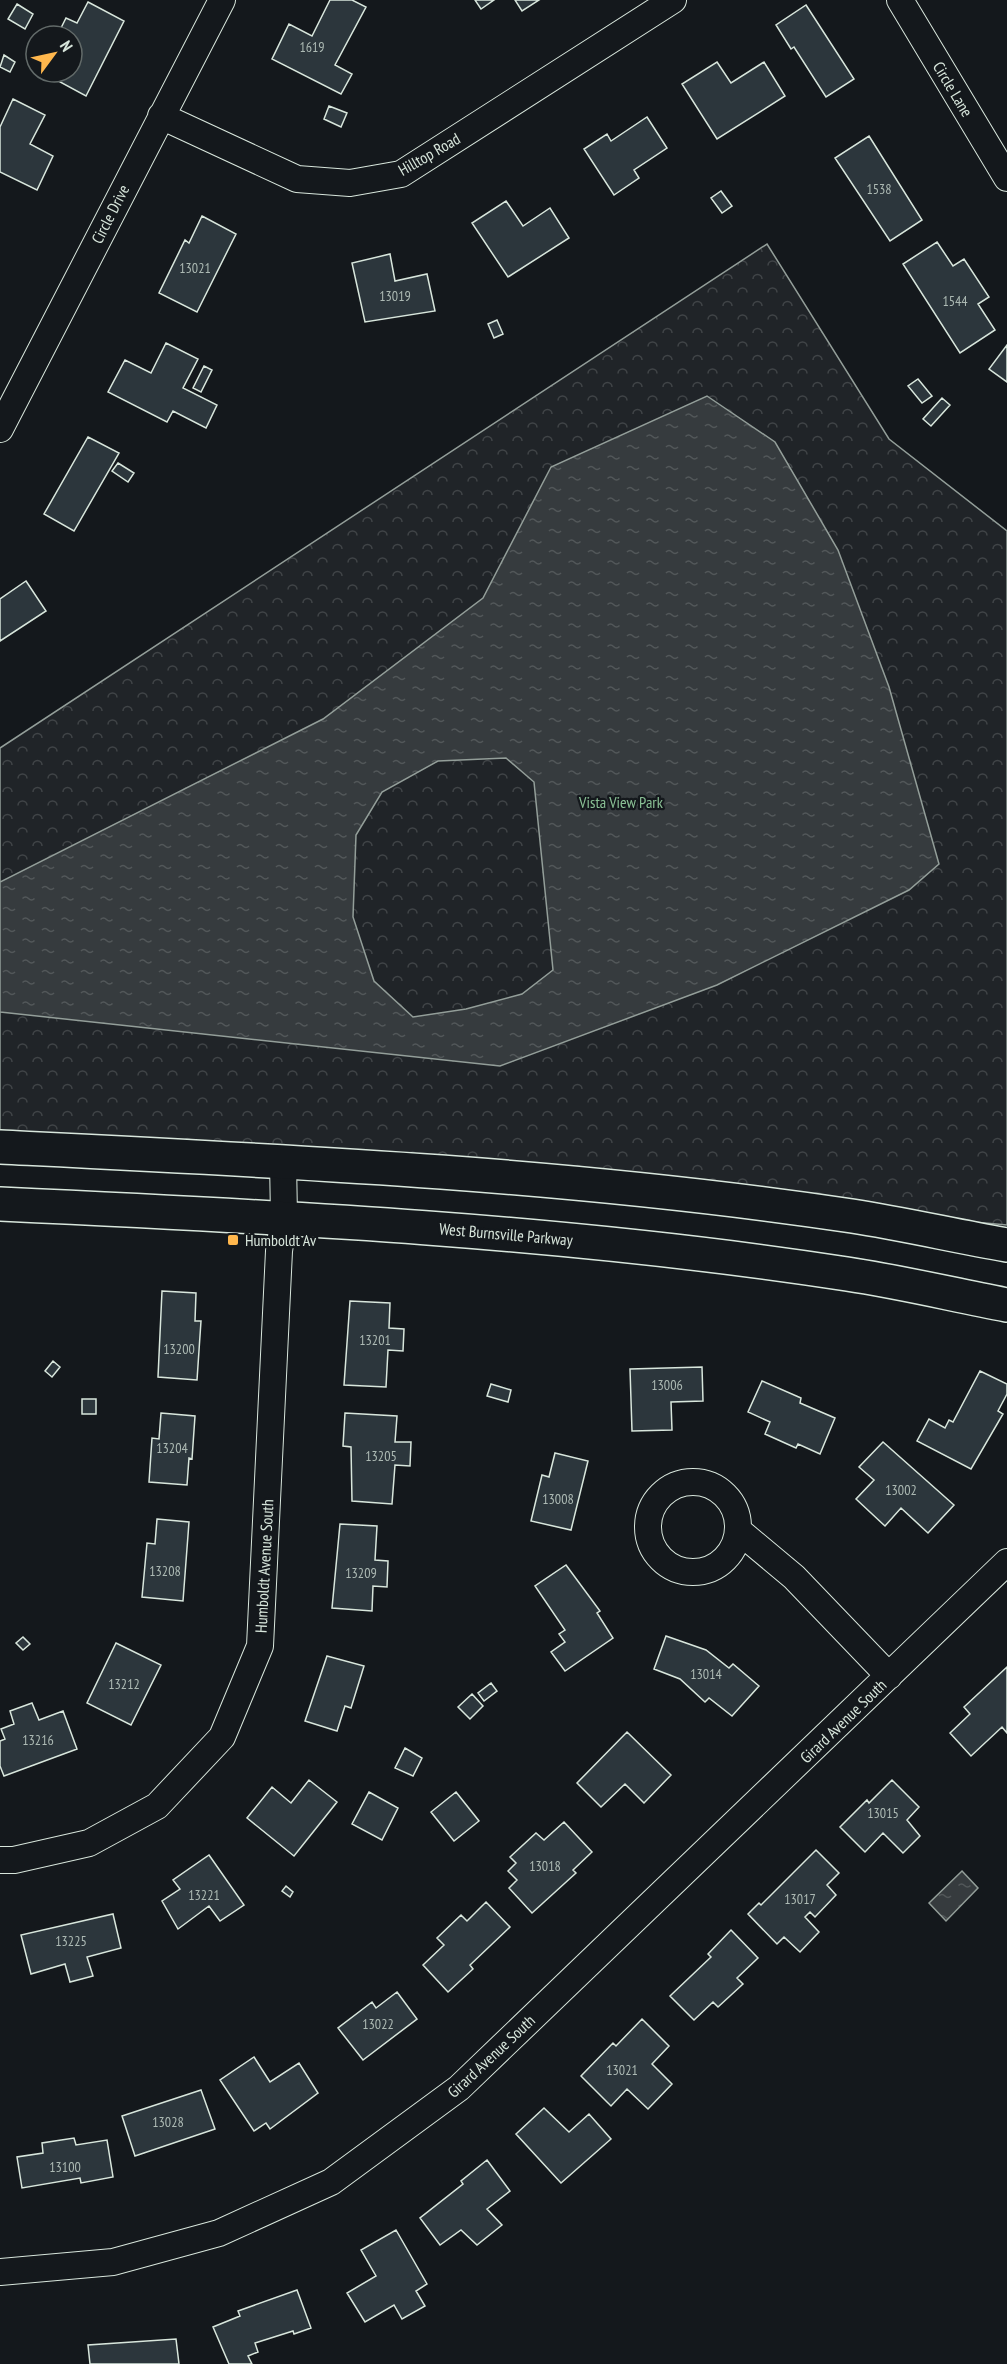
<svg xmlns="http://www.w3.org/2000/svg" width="1007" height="2364" font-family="'PT Sans Narrow',sans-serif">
	<defs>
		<pattern id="forest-crowns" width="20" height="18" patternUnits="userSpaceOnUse" patternTransform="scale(1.5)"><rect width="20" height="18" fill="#202428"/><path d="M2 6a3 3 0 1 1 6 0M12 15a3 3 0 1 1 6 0" fill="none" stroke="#404447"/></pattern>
		<pattern id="water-ripples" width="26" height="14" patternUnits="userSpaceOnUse" patternTransform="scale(1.5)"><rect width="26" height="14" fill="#363b3e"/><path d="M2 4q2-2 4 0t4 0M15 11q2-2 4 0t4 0" fill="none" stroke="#525759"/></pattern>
	</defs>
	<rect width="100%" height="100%" fill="#14181c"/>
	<path fill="url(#forest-crowns)" stroke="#939e99" stroke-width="1.5" d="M 767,244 L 889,439 L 1007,531 L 1007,1225 L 0,1133 L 0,748 Z"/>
	<path fill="url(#water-ripples)" stroke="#939e99" stroke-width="1.5" fill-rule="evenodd" d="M 707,396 L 775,442 L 838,550 L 889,687 L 939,864 L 909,890 L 717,985 L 500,1066 L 0,1012 L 0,882 L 323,719 L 483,598 L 551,467 ZM 506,758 L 534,782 L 553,970 L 522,994 L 466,1009 L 413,1017 L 374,981 L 353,917 L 356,835 L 382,792 L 438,761 Z
		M 962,1871 L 978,1888 L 946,1921 L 929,1903 Z"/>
	<path fill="#2c363c" stroke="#d8e6dc" stroke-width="1.5" d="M 330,0 L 352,0 L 366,7 L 335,65 L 352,74 L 341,94 L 272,59 L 289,24 L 312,36 Z
		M 475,0 L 494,0 L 481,9 Z
		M 515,0 L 539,0 L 522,11 Z
		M 88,2 L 124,21 L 86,96 L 49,76 L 51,72 L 72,72 L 72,36 L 57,36 L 66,18 L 77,23 Z
		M 17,4 L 33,14 L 25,29 L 8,19 Z
		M 806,5 L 854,79 L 826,97 L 794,47 L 791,49 L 776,25 Z
		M 4,55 L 15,62 L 10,72 L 0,67 Z
		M 717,62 L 731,83 L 764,62 L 785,96 L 717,139 L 682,84 Z
		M 13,99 L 45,115 L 30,144 L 53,156 L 37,190 L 0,172 L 0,127 Z
		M 329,106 L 347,113 L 341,127 L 324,119 Z
		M 647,117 L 667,148 L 634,170 L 639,178 L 614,195 L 584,149 L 607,134 L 611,141 Z
		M 869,136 L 922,220 L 890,241 L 835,158 Z
		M 721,191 L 732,206 L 722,213 L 711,198 Z
		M 506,201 L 523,226 L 550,208 L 569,238 L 508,277 L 472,223 Z
		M 202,216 L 236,234 L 197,312 L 159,293 L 185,240 L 189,243 Z
		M 937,242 L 953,266 L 964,259 L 989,297 L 978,304 L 995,330 L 960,353 L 903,264 Z
		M 390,254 L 395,281 L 427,274 L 435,311 L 365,322 L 352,263 Z
		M 497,320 L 503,334 L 494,338 L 488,324 Z
		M 166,343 L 198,359 L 183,388 L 217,405 L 206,428 L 173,411 L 167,422 L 108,392 L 125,360 L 151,373 Z
		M 1007,345 L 1007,382 L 989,369 Z
		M 204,366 L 212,370 L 201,392 L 193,388 Z
		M 918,379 L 932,396 L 922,403 L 908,386 Z
		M 942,398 L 950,405 L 931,426 L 923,419 Z
		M 88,437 L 119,453 L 74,531 L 44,514 Z
		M 118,463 L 134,473 L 128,482 L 112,471 Z
		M 26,581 L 46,611 L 0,641 L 0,599 Z
		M 162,1291 L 196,1293 L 195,1321 L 201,1321 L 197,1380 L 158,1377 Z
		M 350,1301 L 390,1303 L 389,1328 L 404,1329 L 403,1351 L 388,1350 L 386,1387 L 344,1385 Z
		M 53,1361 L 60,1367 L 52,1377 L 45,1371 Z
		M 702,1367 L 703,1401 L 671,1402 L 672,1430 L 632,1431 L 630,1369 Z
		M 980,1371 L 1007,1384 L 1007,1394 L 998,1411 L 1003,1414 L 971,1469 L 917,1441 L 929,1419 L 945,1428 L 949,1420 L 953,1422 Z
		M 762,1381 L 801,1398 L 800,1403 L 835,1418 L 820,1454 L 798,1444 L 796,1448 L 765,1434 L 770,1422 L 748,1412 Z
		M 491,1384 L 511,1390 L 508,1402 L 487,1396 Z
		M 82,1399 L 96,1399 L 96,1414 L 82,1414 Z
		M 161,1413 L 195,1416 L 192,1459 L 189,1458 L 187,1485 L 149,1482 L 152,1438 L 159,1439 Z
		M 345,1413 L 397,1416 L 395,1442 L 411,1442 L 410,1466 L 395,1465 L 392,1504 L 352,1501 L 351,1447 L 343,1446 Z
		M 883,1442 L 954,1505 L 928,1533 L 901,1508 L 885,1526 L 856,1499 L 874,1480 L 859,1467 Z
		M 555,1453 L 588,1461 L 571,1530 L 531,1521 L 542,1475 L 549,1477 Z
		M 157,1519 L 189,1522 L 183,1601 L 142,1597 L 147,1543 L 155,1544 Z
		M 340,1524 L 377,1526 L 375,1560 L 388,1561 L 387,1587 L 373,1586 L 372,1611 L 332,1608 Z
		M 566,1565 L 600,1611 L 597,1613 L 613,1638 L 565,1671 L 551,1652 L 565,1642 L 559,1634 L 565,1630 L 535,1586 Z
		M 666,1636 L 706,1650 L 729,1668 L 733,1664 L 759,1686 L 732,1716 L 709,1698 L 705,1702 L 680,1679 L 654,1669 Z
		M 23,1637 L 30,1644 L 23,1650 L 16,1643 Z
		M 116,1643 L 161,1665 L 131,1725 L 87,1703 Z
		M 327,1656 L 364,1666 L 351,1708 L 345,1706 L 337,1731 L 305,1721 Z
		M 1007,1667 L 1007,1733 L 1002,1727 L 971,1756 L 950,1733 L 970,1714 L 964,1707 Z
		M 491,1683 L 497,1691 L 484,1701 L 478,1693 Z
		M 472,1694 L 483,1706 L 470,1719 L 458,1707 Z
		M 32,1703 L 39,1720 L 63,1711 L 77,1749 L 4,1776 L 0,1766 L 0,1741 L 5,1739 L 1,1729 L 14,1724 L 10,1711 Z
		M 627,1732 L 671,1775 L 644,1803 L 625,1784 L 601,1807 L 577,1783 Z
		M 405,1748 L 422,1758 L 413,1776 L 395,1768 Z
		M 309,1780 L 337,1802 L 294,1856 L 247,1818 L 272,1787 L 291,1803 Z
		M 892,1780 L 919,1807 L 907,1820 L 920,1836 L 903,1853 L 883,1833 L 865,1852 L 840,1827 L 867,1800 L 869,1803 Z
		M 369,1792 L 398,1808 L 382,1840 L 352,1824 Z
		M 456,1792 L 479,1821 L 454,1841 L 431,1812 Z
		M 564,1822 L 592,1852 L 573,1870 L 576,1873 L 532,1913 L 509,1888 L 517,1880 L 508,1871 L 516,1863 L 510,1857 L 536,1833 L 544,1840 Z
		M 816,1850 L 839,1873 L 827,1885 L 836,1895 L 815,1917 L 810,1912 L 805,1917 L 819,1932 L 800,1952 L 784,1937 L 777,1944 L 748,1914 L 759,1903 L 761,1905 Z
		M 209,1855 L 244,1905 L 220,1921 L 209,1906 L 178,1929 L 162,1901 L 180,1889 L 173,1880 Z
		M 286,1886 L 293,1892 L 290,1897 L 282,1891 Z
		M 486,1902 L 510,1927 L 470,1965 L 473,1969 L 448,1992 L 423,1965 L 444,1945 L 437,1938 L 461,1915 L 467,1921 Z
		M 113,1914 L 121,1948 L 87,1957 L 93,1976 L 70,1982 L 65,1964 L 31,1974 L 21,1935 Z
		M 731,1930 L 758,1958 L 737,1978 L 743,1984 L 718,2007 L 713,2002 L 694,2020 L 670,1996 L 711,1957 L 708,1954 Z
		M 397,1992 L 417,2019 L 363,2060 L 338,2028 L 372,2002 L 376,2008 Z
		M 642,2019 L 669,2046 L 652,2064 L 672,2084 L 648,2109 L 627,2089 L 611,2106 L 581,2076 L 613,2043 L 616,2046 Z
		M 254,2057 L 270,2082 L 299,2063 L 318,2093 L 270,2129 L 266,2123 L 254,2131 L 220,2080 Z
		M 201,2090 L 215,2129 L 135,2156 L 122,2116 Z
		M 544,2108 L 569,2132 L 589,2114 L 611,2139 L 561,2183 L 516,2134 Z
		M 74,2138 L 76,2145 L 107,2140 L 113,2177 L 81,2183 L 80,2178 L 22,2188 L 17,2157 L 43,2153 L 42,2143 Z
		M 487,2160 L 510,2191 L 487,2209 L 502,2225 L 477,2245 L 461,2230 L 440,2245 L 420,2218 L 463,2184 L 461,2181 Z
		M 396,2230 L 427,2284 L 416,2291 L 425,2306 L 402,2319 L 394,2305 L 365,2322 L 347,2293 L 376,2276 L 361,2250 Z
		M 297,2290 L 311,2328 L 294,2334 L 293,2331 L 255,2343 L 258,2352 L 248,2356 L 252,2364 L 229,2364 L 213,2327 L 240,2316 L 238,2311 Z
		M 176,2339 L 179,2364 L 90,2364 L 88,2345 Z"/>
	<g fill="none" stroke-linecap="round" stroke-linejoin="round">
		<g stroke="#d8e6dc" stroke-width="28">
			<path id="street" d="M 900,0 L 1007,178
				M 161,116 L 297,179 L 350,183 L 401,174 L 673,0
				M 0,429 L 222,0
				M648 1527a45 45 0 1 1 90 0a45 45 0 1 1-90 0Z
				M 739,1531 L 794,1577 L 889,1676
				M 0,1860 L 14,1860 L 89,1843 L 157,1806 L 222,1737 L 260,1646 L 279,1251 L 284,1217 L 283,1161
				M 0,2272 L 113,2262 L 219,2233 L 331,2182 L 459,2088 L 1007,1562"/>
		</g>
		<g stroke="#d8e6dc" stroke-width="36">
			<path id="secondary" d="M 0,1147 C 285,1161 570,1174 852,1216 C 904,1224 955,1236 1007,1245
				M 0,1204 C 283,1217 567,1231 847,1274 C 901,1282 954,1295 1007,1305"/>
		</g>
		<use href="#street" stroke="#14181c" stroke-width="26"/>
		<use href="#secondary" stroke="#14181c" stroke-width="33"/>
	</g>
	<rect fill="#ffb74d" stroke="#14181c" stroke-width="2" x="227" y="1234" width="12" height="12" rx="3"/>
	<g text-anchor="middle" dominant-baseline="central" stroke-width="4.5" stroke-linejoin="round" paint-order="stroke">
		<g font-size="14" fill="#adbab4">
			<text x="312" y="47">1619</text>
			<text x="879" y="189">1538</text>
			<text x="195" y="268">13021</text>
			<text x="395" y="296">13019</text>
			<text x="955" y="301">1544</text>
			<text x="375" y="1340">13201</text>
			<text x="179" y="1349">13200</text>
			<text x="667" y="1385">13006</text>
			<text x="172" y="1448">13204</text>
			<text x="381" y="1456">13205</text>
			<text x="901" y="1490">13002</text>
			<text x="558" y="1499">13008</text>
			<text x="165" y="1571">13208</text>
			<text x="361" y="1573">13209</text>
			<text x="706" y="1674">13014</text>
			<text x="124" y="1684">13212</text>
			<text x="38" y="1740">13216</text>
			<text x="883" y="1813">13015</text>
			<text x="545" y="1866">13018</text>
			<text x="204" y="1895">13221</text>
			<text x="800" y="1899">13017</text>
			<text x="71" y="1941">13225</text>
			<text x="378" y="2024">13022</text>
			<text x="622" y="2070">13021</text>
			<text x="168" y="2122">13028</text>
			<text x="65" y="2167">13100</text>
		</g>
		<g font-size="16" fill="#d8e6dc" stroke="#14181c">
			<text transform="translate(953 89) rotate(59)">Circle Lane</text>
			<text transform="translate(429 154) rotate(-30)">Hilltop Road</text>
			<text transform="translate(110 214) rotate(-63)">Circle Drive</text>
			<text transform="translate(506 1234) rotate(5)">West Burnsville Parkway</text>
			<text transform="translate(264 1566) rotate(-87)">Humboldt Avenue South</text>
			<text transform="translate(843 1721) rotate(-44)">Girard Avenue South</text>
			<text transform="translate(491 2056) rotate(-43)">Girard Avenue South</text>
		</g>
		<g font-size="16" fill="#8ac095" stroke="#14181c">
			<text x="621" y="802">Vista View Park</text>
		</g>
		<g font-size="16" fill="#d8e6dc" stroke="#14181c" text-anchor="start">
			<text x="245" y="1240">Humboldt Av</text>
		</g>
	</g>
	<g transform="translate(54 54) rotate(57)"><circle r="28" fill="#14181c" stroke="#626a69" stroke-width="1.5"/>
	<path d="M0-4.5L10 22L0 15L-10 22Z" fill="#ffb74d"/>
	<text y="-9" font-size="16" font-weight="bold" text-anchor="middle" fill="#d8e6dc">N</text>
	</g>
</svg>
